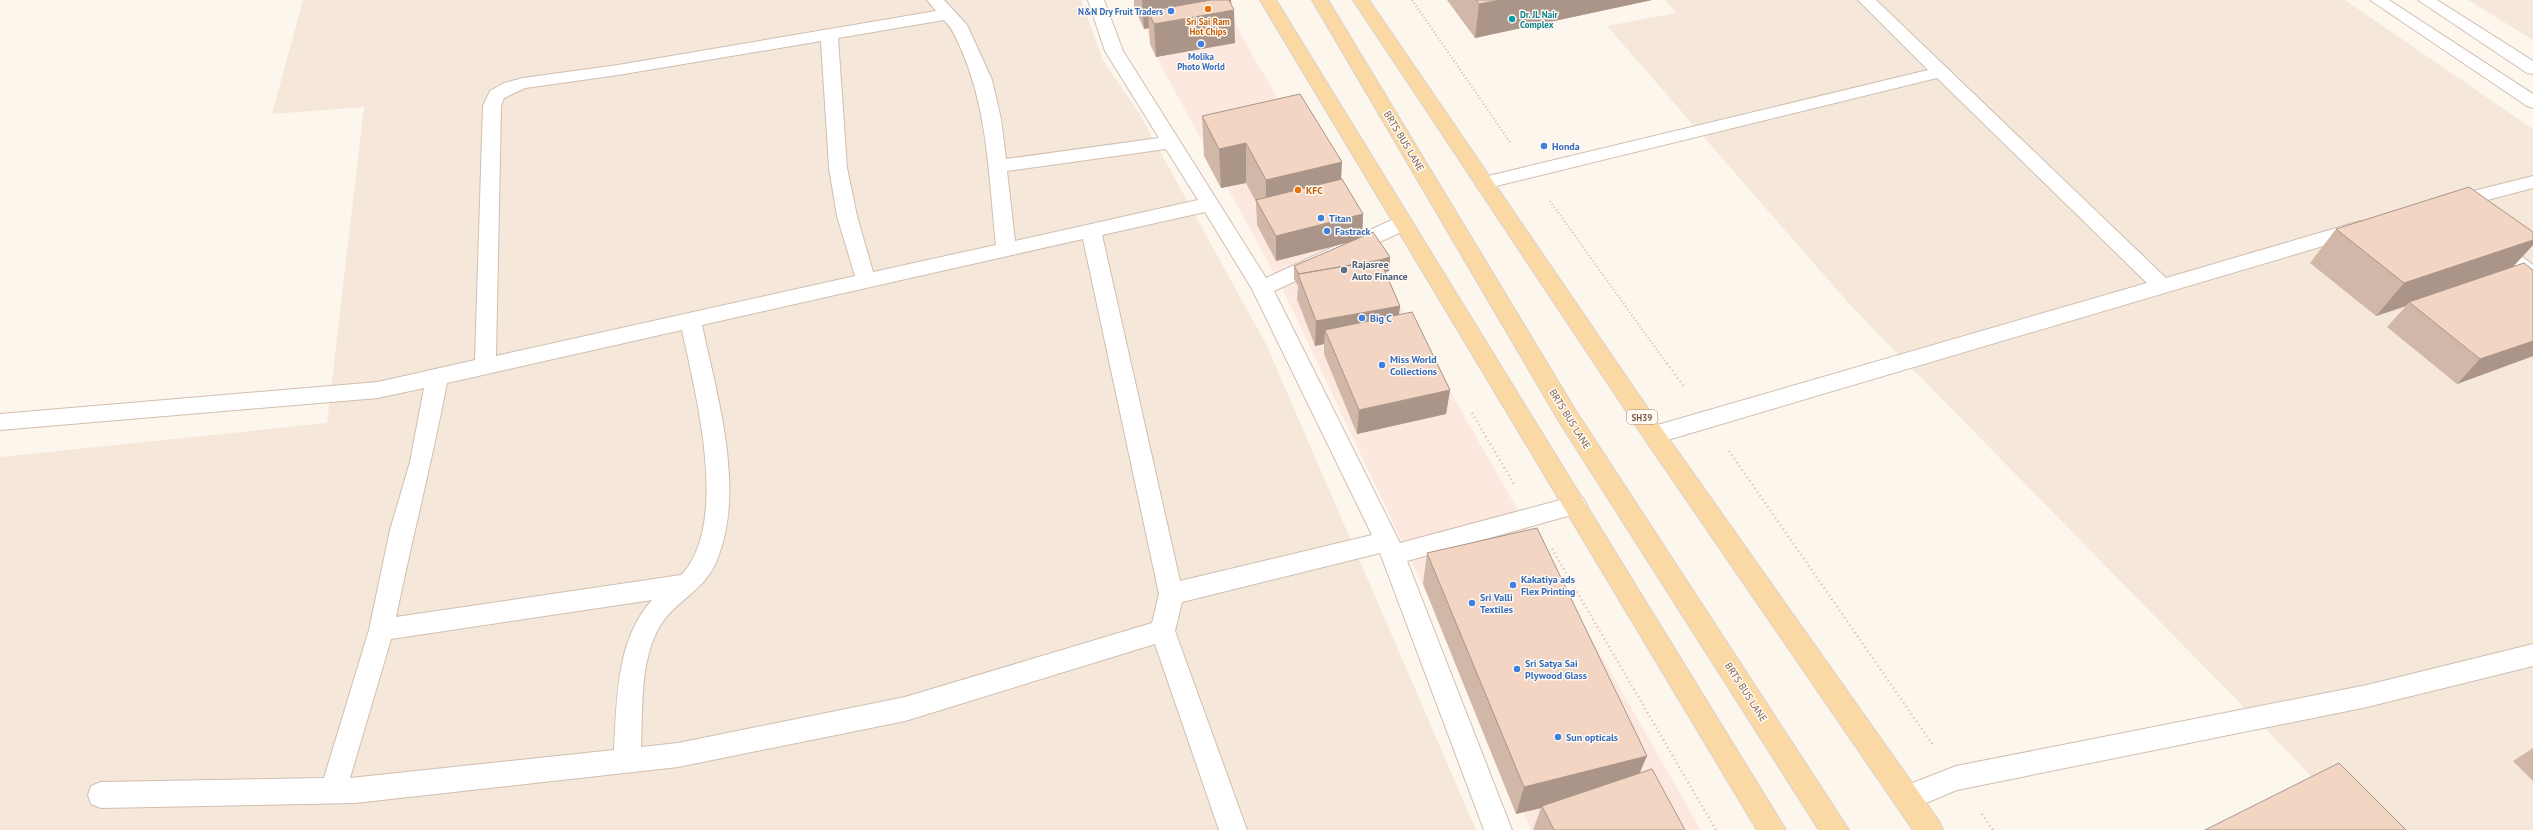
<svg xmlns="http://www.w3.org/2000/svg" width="2533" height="830" font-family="'PT Sans',sans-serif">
	<rect width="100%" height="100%" fill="#fdf6ec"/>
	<path fill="#f5e8da" d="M 303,0 L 1081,0 L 1103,60 L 1139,113 L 1267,346 L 1476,830 L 0,830 L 0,457 L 327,423 L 364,107 L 272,114 Z
		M 1665,0 L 2345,0 L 2533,129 L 2533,830 L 2364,830 L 1851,306 L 1607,26 L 1677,13 Z
		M 2468,0 L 2533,0 L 2533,40 Z"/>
	<path fill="#fde8e0" d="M 1134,0 L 1223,0 L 1254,58 L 1454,398 L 1701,830 L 1531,830 L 1455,653 L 1282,288 L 1158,60 Z"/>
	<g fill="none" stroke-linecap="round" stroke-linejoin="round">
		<g stroke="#d1beb0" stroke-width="2">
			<path id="minor" d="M 927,0 L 944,0 L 967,25 L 992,80 L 1001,119 L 1006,159 L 1159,138 L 1105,51 L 1088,0 L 1104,0 L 1123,51 L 1266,278 L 1396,218 L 1403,216 L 1410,218 L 1413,223 L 1410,228 L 1274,291 L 1400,543 L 1575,496 L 1583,498 L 1587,505 L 1583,512 L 1575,514 L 1407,561 L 1512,830 L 1484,830 L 1380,553 L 1182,602 L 1175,631 L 1247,830 L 1219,830 L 1155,644 L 905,721 L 678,767 L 355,803 L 101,808 L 91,804 L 88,795 L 91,786 L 101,782 L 324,778 L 369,630 L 390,530 L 410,462 L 424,388 L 378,398 L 0,430 L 0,414 L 378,382 L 475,360 L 483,106 L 490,91 L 504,83 L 523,78 L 618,65 L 936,11 ZM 944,20 C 953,29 957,40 962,51 C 988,112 989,179 996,245 L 873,272 L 857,216 L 847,168 L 838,38 ZM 821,41 L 829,168 L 837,216 L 855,276 L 496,356 L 501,106 L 504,98 L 525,88 L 618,75 ZM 1166,149 L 1198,200 L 1015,241 L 1007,171 ZM 1205,212 L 1252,289 L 1372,535 L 1180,581 L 1102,235 ZM 1083,239 L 1159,594 L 1152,623 L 905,697 L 678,743 L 641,747 C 643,707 639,654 664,620 C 681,598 706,588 717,560 C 746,489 717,397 702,325 ZM 682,330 C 695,392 729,518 684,572 L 681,575 L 396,617 C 412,539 432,461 447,383 ZM 652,600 C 616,640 617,699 614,750 L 350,778 L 391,639 Z
				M 1858,0 L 1876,0 L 2166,278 L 2360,221 L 2367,223 L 2370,228 L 2367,233 L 1654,444 L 1646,441 L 1643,435 L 1646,429 L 1654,426 L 2147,283 L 1937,78 L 1484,189 L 1477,187 L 1475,183 L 1477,179 L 1484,177 L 1928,70 Z
				M 2533,176 L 2533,188 L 2453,209 L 2446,208 L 2443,203 L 2446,198 Z
				M 2493,238 L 2500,240 L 2533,265 L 2533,282 L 2526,280 L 2486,250 L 2483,245 L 2486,240 Z
				M 2533,644 L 2533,666 L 2367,707 L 1957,790 L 1907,811 L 1897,807 L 1894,798 L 1897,789 L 1956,766 L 2367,685 Z"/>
		</g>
		<g stroke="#d1beb0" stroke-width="2">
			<path id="tertiary" d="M 2370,0 L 2389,0 L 2533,94 L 2533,108 L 2527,106 Z
				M 2418,0 L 2437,0 L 2533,61 L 2533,74 L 2527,73 Z"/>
		</g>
		<g stroke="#dad1cd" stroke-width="2">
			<path id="primary" d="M 1260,0 L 1276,0 L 1786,830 L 1757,830 Z
				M 1312,0 L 1328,0 L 1576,411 L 1849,830 L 1819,830 L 1560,423 Z
				M 1353,0 L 1369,0 L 1662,429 L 1939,821 L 1943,830 L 1913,830 L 1646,441 Z"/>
		</g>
		<path stroke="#d9b8a5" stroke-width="2" stroke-dasharray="1 2.5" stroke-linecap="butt" d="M 1412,0 L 1510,142
			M 1550,201 L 1667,364"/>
		<path stroke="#d9b8a5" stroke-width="2.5" stroke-dasharray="1 3.5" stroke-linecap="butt" d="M 1667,363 L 1685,388
			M 1472,413 L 1514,484
			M 1729,451 L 1933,745
			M 1552,549 L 1716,830
			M 1982,814 L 1993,830"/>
		<use href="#minor" fill="#fff" fill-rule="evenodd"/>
		<use href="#tertiary" fill="#fff" fill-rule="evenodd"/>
		<use href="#primary" fill="#fbd9a5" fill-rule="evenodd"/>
	</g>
	<path fill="#d1b7a8" d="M 1134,0 L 1231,0 L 1235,43 L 1156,57 L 1150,44 L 1149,28 L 1144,29 L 1134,7 Z
		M 1447,0 L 1652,0 L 1475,38 Z
		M 1202,116 L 1341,179 L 1363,214 L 1362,236 L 1390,257 L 1389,271 L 1385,272 L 1400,306 L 1399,314 L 1450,390 L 1446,414 L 1357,434 L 1324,354 L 1324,344 L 1315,346 L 1297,299 L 1298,286 L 1294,279 L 1294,266 L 1349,242 L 1276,261 L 1257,225 L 1256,202 L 1246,183 L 1221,188 L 1204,156 Z
		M 2336,229 L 2533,245 L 2512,268 L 2533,270 L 2533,356 L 2457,384 L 2387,327 L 2406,306 L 2376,316 L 2310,263 Z
		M 1427,553 L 1640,773 L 1685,830 L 1533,830 L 1541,808 L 1516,814 L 1423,584 Z
		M 2533,748 L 2533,781 L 2513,761 Z"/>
	<path fill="#aa9588" d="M 1142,0 L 1231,0 L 1231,11 L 1234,10 L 1235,43 L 1156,57 L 1154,24 L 1148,11 L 1149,28 L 1144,29 Z
		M 1501,0 L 1652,0 L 1475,38 L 1479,4 Z
		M 1246,143 L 1246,183 L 1221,188 L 1219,149 Z
		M 1342,162 L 1340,201 L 1266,217 L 1266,180 Z
		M 1363,214 L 1362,239 L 1276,261 L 1276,236 Z
		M 2533,240 L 2533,245 L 2509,271 L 2409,302 L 2406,306 L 2376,316 L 2404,283 Z
		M 1390,257 L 1389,271 L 1305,293 L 1303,280 Z
		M 1400,306 L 1397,330 L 1325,330 L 1324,344 L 1315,346 L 1316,321 Z
		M 2533,341 L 2533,356 L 2457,384 L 2480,359 Z
		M 1450,390 L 1446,414 L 1357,434 L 1359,410 Z
		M 1647,756 L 1635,784 L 1542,806 L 1541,808 L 1516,814 L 1524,787 Z"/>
	<path fill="#f3d5c3" stroke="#aa9588" d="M 1211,0 L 1229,0 L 1234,10 L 1154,24 L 1148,11 Z
		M 1476,0 L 1501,0 L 1479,4 Z
		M 1300,94 L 1342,162 L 1266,180 L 1246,143 L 1219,149 L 1202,116 Z
		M 1342,179 L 1363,214 L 1276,236 L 1256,200 Z
		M 2469,187 L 2533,232 L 2533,240 L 2404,283 L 2336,229 Z
		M 1373,232 L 1390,257 L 1380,260 L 1299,274 L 1294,266 Z
		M 1380,260 L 1400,306 L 1316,321 L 1298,274 Z
		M 2524,263 L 2533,270 L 2533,341 L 2480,359 L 2409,302 Z
		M 1412,312 L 1450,390 L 1359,410 L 1325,330 Z
		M 1537,528 L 1647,756 L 1524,787 L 1427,553 Z
		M 2339,763 L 2406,830 L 2205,830 Z
		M 1652,769 L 1685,830 L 1554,830 L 1542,806 Z"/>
	<g fill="#e8710a" stroke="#fffaf3" stroke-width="1.5">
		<circle cx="1208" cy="9" r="4"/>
		<circle cx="1298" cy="190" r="4"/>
	</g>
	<g fill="#3f7fe0" stroke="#fffaf3" stroke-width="1.5">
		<circle cx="1171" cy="11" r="4"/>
		<circle cx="1201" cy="44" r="4"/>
		<circle cx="1544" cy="146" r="4"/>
		<circle cx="1321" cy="218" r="4"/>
		<circle cx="1327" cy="231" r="4"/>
		<circle cx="1362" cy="318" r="4"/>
		<circle cx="1382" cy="365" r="4"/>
		<circle cx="1513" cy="585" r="4"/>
		<circle cx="1472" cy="603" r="4"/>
		<circle cx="1517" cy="669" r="4"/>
		<circle cx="1558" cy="737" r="4"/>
	</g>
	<circle fill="#0f9aa8" stroke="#fffaf3" stroke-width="1.5" cx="1512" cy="19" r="4"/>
	<circle fill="#5c6f8a" stroke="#fffaf3" stroke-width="1.5" cx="1344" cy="270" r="4"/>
	<g text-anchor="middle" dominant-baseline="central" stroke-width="3" stroke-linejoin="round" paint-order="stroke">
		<g font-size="9" font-weight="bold" fill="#366cbe" stroke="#fffaf3" text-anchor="end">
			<text x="1163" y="11">N&amp;N Dry Fruit Traders</text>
			<text x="1201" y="56" text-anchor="middle">Molika<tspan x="1201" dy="10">Photo World</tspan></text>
		</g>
		<g font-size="9" font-weight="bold" fill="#0d838f" stroke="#fffaf3" text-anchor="start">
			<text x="1520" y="14">Dr. JL Nair<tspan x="1520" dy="10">Complex</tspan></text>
		</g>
		<g font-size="9" font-weight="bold" fill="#c56008" stroke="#fffaf3">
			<text x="1208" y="21">Sri Sai Ram<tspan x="1208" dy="10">Hot Chips</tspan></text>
		</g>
		<rect fill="#fffaf3" stroke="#a28b7f" stroke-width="1" x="1627" y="410" width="30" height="14" rx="3"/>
		<g font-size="9" font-weight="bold" fill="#7a5c4d">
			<text x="1642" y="417">SH39</text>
		</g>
		<g font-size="10" fill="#7a5c4d" stroke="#fffaf3">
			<text transform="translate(1404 141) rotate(59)">BRTS BUS LANE</text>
			<text transform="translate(1570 419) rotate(58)">BRTS BUS LANE</text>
			<text transform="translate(1746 692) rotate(57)">BRTS BUS LANE</text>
		</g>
		<g font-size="10" font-weight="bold" fill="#366cbe" stroke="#fffaf3" text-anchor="start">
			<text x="1552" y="146">Honda</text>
			<text x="1329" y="218">Titan</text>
			<text x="1335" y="231">Fastrack</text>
			<text x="1370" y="318">Big C</text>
			<text x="1390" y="359">Miss World<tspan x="1390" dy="12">Collections</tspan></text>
			<text x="1521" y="579">Kakatiya ads<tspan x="1521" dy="12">Flex Printing</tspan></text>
			<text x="1480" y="597">Sri Valli<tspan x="1480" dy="12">Textiles</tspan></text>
			<text x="1525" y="663">Sri Satya Sai<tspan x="1525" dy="12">Plywood Glass</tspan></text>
			<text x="1566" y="737">Sun opticals</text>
		</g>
		<g font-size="10" font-weight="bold" fill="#c56008" stroke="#fffaf3" text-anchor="start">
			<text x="1306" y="190">KFC</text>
		</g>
		<g font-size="10" font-weight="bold" fill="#4e5e75" stroke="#fffaf3" text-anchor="start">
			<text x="1352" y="264">Rajasree<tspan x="1352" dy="12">Auto Finance</tspan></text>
		</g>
	</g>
</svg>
